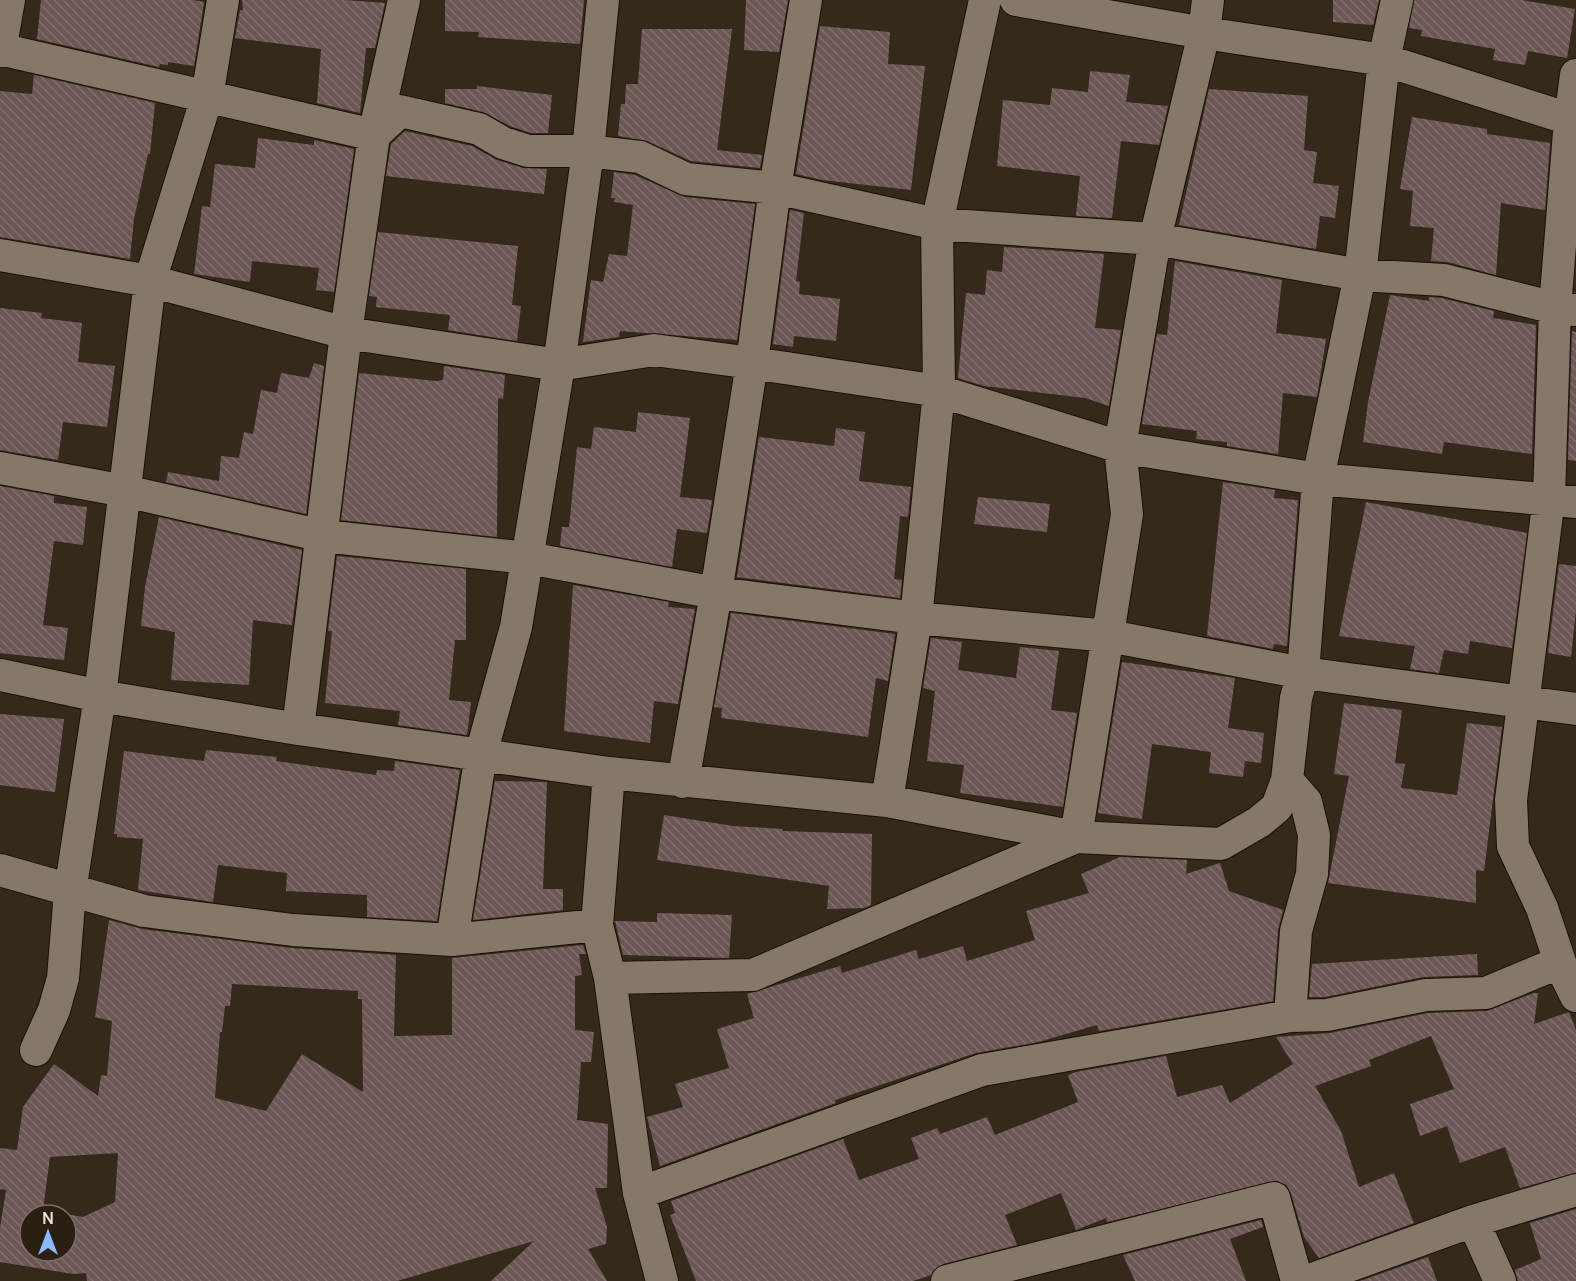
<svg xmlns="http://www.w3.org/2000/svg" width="1576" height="1281" font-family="Manrope,sans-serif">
	<defs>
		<pattern id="building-back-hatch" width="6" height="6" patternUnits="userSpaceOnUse" patternTransform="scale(1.5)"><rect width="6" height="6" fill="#6c5756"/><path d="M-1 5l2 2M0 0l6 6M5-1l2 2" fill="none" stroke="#816f6e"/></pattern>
	</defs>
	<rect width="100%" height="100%" fill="#35291c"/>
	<path fill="url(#building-back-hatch)" fill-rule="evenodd" d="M 41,0 L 193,0 L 204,2 L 194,66 L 168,62 L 168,65 L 160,64 L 159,67 L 37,39 Z
		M 242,0 L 345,0 L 385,3 L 375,48 L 366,48 L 360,113 L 317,103 L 321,49 L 235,38 L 240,10 L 243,10 Z
		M 445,0 L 584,0 L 580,44 L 478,37 L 479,32 L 445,31 Z
		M 746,0 L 788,0 L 779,52 L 744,50 Z
		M 1333,0 L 1379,0 L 1373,25 L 1333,22 Z
		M 1414,0 L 1521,0 L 1575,9 L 1567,58 L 1528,51 L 1525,65 L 1493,60 L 1495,49 L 1421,36 L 1422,30 L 1409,28 Z
		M 820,26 L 890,32 L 888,64 L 925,66 L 911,190 L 822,180 L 796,174 Z
		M 642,29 L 732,29 L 717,150 L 762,155 L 760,168 L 691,161 L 647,141 L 618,136 L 621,104 L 625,104 L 626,84 L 638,84 Z
		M 1090,71 L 1130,75 L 1126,102 L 1168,106 L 1159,145 L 1121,141 L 1112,218 L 1076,216 L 1080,176 L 997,166 L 1003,100 L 1050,105 L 1052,88 L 1088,92 Z
		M 34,75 L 155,103 L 150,154 L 148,154 L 134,219 L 130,259 L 0,237 L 0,91 L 32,94 Z
		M 477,86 L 552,95 L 548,133 L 531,133 L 510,126 L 483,112 L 445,103 L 445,89 L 477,89 Z
		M 1209,89 L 1308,96 L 1304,150 L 1317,152 L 1313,183 L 1339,186 L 1335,218 L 1320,216 L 1316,249 L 1179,225 Z
		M 1412,117 L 1487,129 L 1487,134 L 1550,143 L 1545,210 L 1501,203 L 1496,275 L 1448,262 L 1431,261 L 1434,228 L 1410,226 L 1413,191 L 1400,189 Z
		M 405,131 L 472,146 L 497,160 L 523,168 L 547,169 L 544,194 L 386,176 L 391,144 Z
		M 258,138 L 314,145 L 314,140 L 354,149 L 334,292 L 316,290 L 319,268 L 252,261 L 250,282 L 194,274 L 202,206 L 210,207 L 215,164 L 255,168 Z
		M 614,172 L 635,175 L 684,197 L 755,204 L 737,340 L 620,331 L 619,337 L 583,342 L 591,280 L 603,282 L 609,254 L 627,256 L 633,205 L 614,202 L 615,198 L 611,198 Z
		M 790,210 L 804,213 L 796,281 L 800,282 L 799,294 L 840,299 L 836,341 L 794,336 L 793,347 L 773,344 Z
		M 378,232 L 518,246 L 512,305 L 521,306 L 517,341 L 448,330 L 450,315 L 376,307 L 377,297 L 369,296 Z
		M 1004,247 L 1104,254 L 1095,328 L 1121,330 L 1109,406 L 1085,398 L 984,386 L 958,378 L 966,293 L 985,295 L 987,270 L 1002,272 Z
		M 1175,261 L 1282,280 L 1276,333 L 1326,339 L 1317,397 L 1283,393 L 1278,454 L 1227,446 L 1227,442 L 1196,439 L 1197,431 L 1142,424 L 1157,334 L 1167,335 Z
		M 1390,295 L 1429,301 L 1429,297 L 1441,298 L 1494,311 L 1493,318 L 1536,325 L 1532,454 L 1444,442 L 1442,454 L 1363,442 L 1368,402 Z
		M 0,308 L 42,313 L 41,318 L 82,323 L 78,362 L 115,366 L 107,427 L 63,422 L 58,460 L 0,450 Z
		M 1572,331 L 1576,332 L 1576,461 L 1568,460 Z
		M 314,363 L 324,366 L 306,514 L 166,482 L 168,472 L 219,481 L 221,456 L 239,458 L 244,432 L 253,434 L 261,390 L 277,393 L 281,373 L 309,378 Z
		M 444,366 L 505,375 L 503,399 L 498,398 L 497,537 L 341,520 L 359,373 L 436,381 L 443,380 Z
		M 638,412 L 690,418 L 680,497 L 712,500 L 707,533 L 677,529 L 672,567 L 560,546 L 562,527 L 569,527 L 577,447 L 591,449 L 594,427 L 636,432 Z
		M 836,428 L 865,432 L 859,481 L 911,487 L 908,517 L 900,516 L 894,579 L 902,580 L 900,598 L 737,577 L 759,437 L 834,446 Z
		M 1223,482 L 1275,490 L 1274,498 L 1298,500 L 1287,646 L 1274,644 L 1273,649 L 1207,636 Z
		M 0,486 L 54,496 L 54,503 L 87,507 L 83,545 L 54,541 L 43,625 L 68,628 L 64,660 L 0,653 Z
		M 978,497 L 1050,504 L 1047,532 L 974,524 Z
		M 1366,502 L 1527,533 L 1512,648 L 1470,641 L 1468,654 L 1444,650 L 1439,673 L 1410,669 L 1415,646 L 1339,636 Z
		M 159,517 L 302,550 L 292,625 L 253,620 L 249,685 L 171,680 L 175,632 L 141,626 L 145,587 Z
		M 337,556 L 466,569 L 466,640 L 455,640 L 449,700 L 471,702 L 467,735 L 398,725 L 400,711 L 325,703 L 332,631 L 328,631 Z
		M 1559,564 L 1576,566 L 1576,610 L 1571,657 L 1548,653 Z
		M 573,585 L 669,602 L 668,607 L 695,609 L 678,704 L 654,701 L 650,743 L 564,731 Z
		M 731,613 L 895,634 L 888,681 L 876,678 L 868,737 L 721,718 L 722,708 L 714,707 Z
		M 931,638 L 962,642 L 958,670 L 1016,678 L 1020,647 L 1059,651 L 1051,710 L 1077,713 L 1063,807 L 960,793 L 964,765 L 927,761 L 935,691 L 923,688 Z
		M 1122,662 L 1235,678 L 1228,728 L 1264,733 L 1261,763 L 1245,761 L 1243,777 L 1209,773 L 1211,752 L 1152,744 L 1142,819 L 1098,813 Z
		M 1344,703 L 1402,710 L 1395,763 L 1405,764 L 1401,788 L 1457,795 L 1467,723 L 1502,727 L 1484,871 L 1476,870 L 1476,903 L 1328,883 L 1349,776 L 1334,774 Z
		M 0,714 L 64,719 L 55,792 L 0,785 Z
		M 206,750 L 277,757 L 276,761 L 376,775 L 377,770 L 394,771 L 395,761 L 460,770 L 437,921 L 367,917 L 367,895 L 286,891 L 287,873 L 218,865 L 213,902 L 138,890 L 143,839 L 117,837 L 117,834 L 114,834 L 124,751 L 204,761 Z
		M 495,781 L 547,782 L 543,889 L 563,889 L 563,910 L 473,920 Z
		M 664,815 L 733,826 L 783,829 L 783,831 L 872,834 L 871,905 L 864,908 L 827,909 L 829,886 L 657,860 Z
		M 1120,857 L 1187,860 L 1186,874 L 1220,863 L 1229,891 L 1283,910 L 1278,930 L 1273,1001 L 1099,1031 L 1097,1025 L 1038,1042 L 976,1053 L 835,1100 L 836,1103 L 660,1166 L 647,1117 L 683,1107 L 675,1084 L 729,1068 L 717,1029 L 754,1018 L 747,994 L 840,966 L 842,973 L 916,950 L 919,959 L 963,946 L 967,961 L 1035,940 L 1026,911 L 1089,893 L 1081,874 Z
		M 657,913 L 732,915 L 729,958 L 623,955 L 615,921 L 657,922 Z
		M 109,920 L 142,929 L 291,948 L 396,955 L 394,1036 L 452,1035 L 452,958 L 583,945 L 586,954 L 579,954 L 582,975 L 575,976 L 575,1030 L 594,1032 L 591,1062 L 581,1062 L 577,1120 L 608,1124 L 607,1188 L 595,1188 L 607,1227 L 606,1244 L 588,1249 L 607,1281 L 491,1281 L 534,1241 L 397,1281 L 87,1281 L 86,1273 L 73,1274 L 0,1262 L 0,1228 L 6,1190 L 0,1189 L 0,1148 L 17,1150 L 23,1107 L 54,1064 L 98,1096 L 101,1075 L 107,1076 L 112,1021 L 95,1017 ZM 232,984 L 358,991 L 358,999 L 362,999 L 363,1092 L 302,1054 L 266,1111 L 215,1098 L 220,1032 L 222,1032 L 225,1006 L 230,1006 ZM 118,1153 L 115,1202 L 83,1217 L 43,1210 L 50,1157 ZM 30,1215 L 66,1215 L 66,1251 L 30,1251 Z
		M 1477,954 L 1478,975 L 1423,977 L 1325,997 L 1309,997 L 1312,964 Z
		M 1534,993 L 1538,993 L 1534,1024 L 1569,1012 L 1576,1030 L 1576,1173 L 1520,1188 L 1505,1147 L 1460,1163 L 1447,1126 L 1420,1136 L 1410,1104 L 1454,1089 L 1431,1036 L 1369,1060 L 1371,1066 L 1315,1086 L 1341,1131 L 1359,1187 L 1394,1173 L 1414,1223 L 1319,1258 L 1304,1237 L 1291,1193 L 1286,1185 L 1278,1181 L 1107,1222 L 1106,1218 L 1076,1230 L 1061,1193 L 1005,1215 L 1017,1245 L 943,1264 L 931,1275 L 913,1281 L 696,1281 L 670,1215 L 675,1213 L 671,1201 L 843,1139 L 859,1180 L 919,1159 L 911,1138 L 937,1128 L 940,1134 L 987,1117 L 995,1135 L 1078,1102 L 1068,1075 L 1076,1072 L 1166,1056 L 1177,1097 L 1222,1085 L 1230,1103 L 1293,1064 L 1276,1037 L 1330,1033 L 1428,1013 L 1487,1011 Z
		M 1576,1209 L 1576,1281 L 1518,1281 L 1515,1270 L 1541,1259 L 1530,1223 Z
		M 1261,1220 L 1263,1227 L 1230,1239 L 1246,1281 L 1135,1281 L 1123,1255 Z
		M 1428,1257 L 1437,1281 L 1360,1281 Z"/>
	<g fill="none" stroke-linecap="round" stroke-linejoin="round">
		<g stroke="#1c1106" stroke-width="34">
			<path id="minor" d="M 1016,0 L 1204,33 L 1384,60 L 1576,121
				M 0,49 L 374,135 L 400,111 L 479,129 L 503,143 L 528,151 L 588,151 L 640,157 L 686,179 L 775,188 L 937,224 L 1155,239 L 1360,275 L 1444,280 L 1555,308 L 1576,310
				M 0,51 L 9,0
				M 1576,75 L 1570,120 L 1555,308 L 1549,498 L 1511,800 L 1513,846 L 1542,908 L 1562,968 L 1576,996
				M 0,255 L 150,281 L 346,333 L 559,365 L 654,350 L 752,363 L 939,391 L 1120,447 L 1318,479 L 1576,502
				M 0,468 L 125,491 L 323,536 L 528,558 L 716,593 L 916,618 L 1109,636 L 1303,673 L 1576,709
				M 0,675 L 100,696 L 298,729 L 609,773 L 887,801 L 1076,837 L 1221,844 L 1259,822 L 1277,807 L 1287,780 L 1296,698 L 1303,673 L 1318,479 L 1360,275 L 1384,60 L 1397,0
				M 298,729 L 346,333 L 374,135 L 404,0
				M 609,773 L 597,925 L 610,978 L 639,1193 L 662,1281
				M 1287,780 L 1306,802 L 1314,835 L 1312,874 L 1296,931 L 1290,1016
				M 683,782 L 716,593 L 752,363 L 775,188 L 806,0
				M 887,801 L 916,618 L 939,391 L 937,224 L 985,0
				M 0,870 L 144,911 L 293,930 L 452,940 L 597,925
				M 452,940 L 481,754 L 516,627 L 559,365 L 588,151 L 603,0
				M 610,978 L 753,975 L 1076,837 L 1127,514 L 1120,447 L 1155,239 L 1204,33 L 1208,0
				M 36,1050 L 54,1010 L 63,978 L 70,892 L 100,696 L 150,281 L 207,97 L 223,0
				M 639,1193 L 982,1070 L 1290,1016 L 1327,1015 L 1426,995 L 1486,993 L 1546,968 L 1562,968
				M 1473,1221 L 1500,1281
				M 947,1281 L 1274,1198 L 1297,1281
				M 1307,1281 L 1473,1221 L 1576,1190"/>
		</g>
		<use href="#minor" stroke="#867869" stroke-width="32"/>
	</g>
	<g transform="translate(48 1233)"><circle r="28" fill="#2b1f13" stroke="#796f64" stroke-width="1.5"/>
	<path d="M0-4.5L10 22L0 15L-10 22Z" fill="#8cb9fc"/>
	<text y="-9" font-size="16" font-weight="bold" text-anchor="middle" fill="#eee6de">N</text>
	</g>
</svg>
